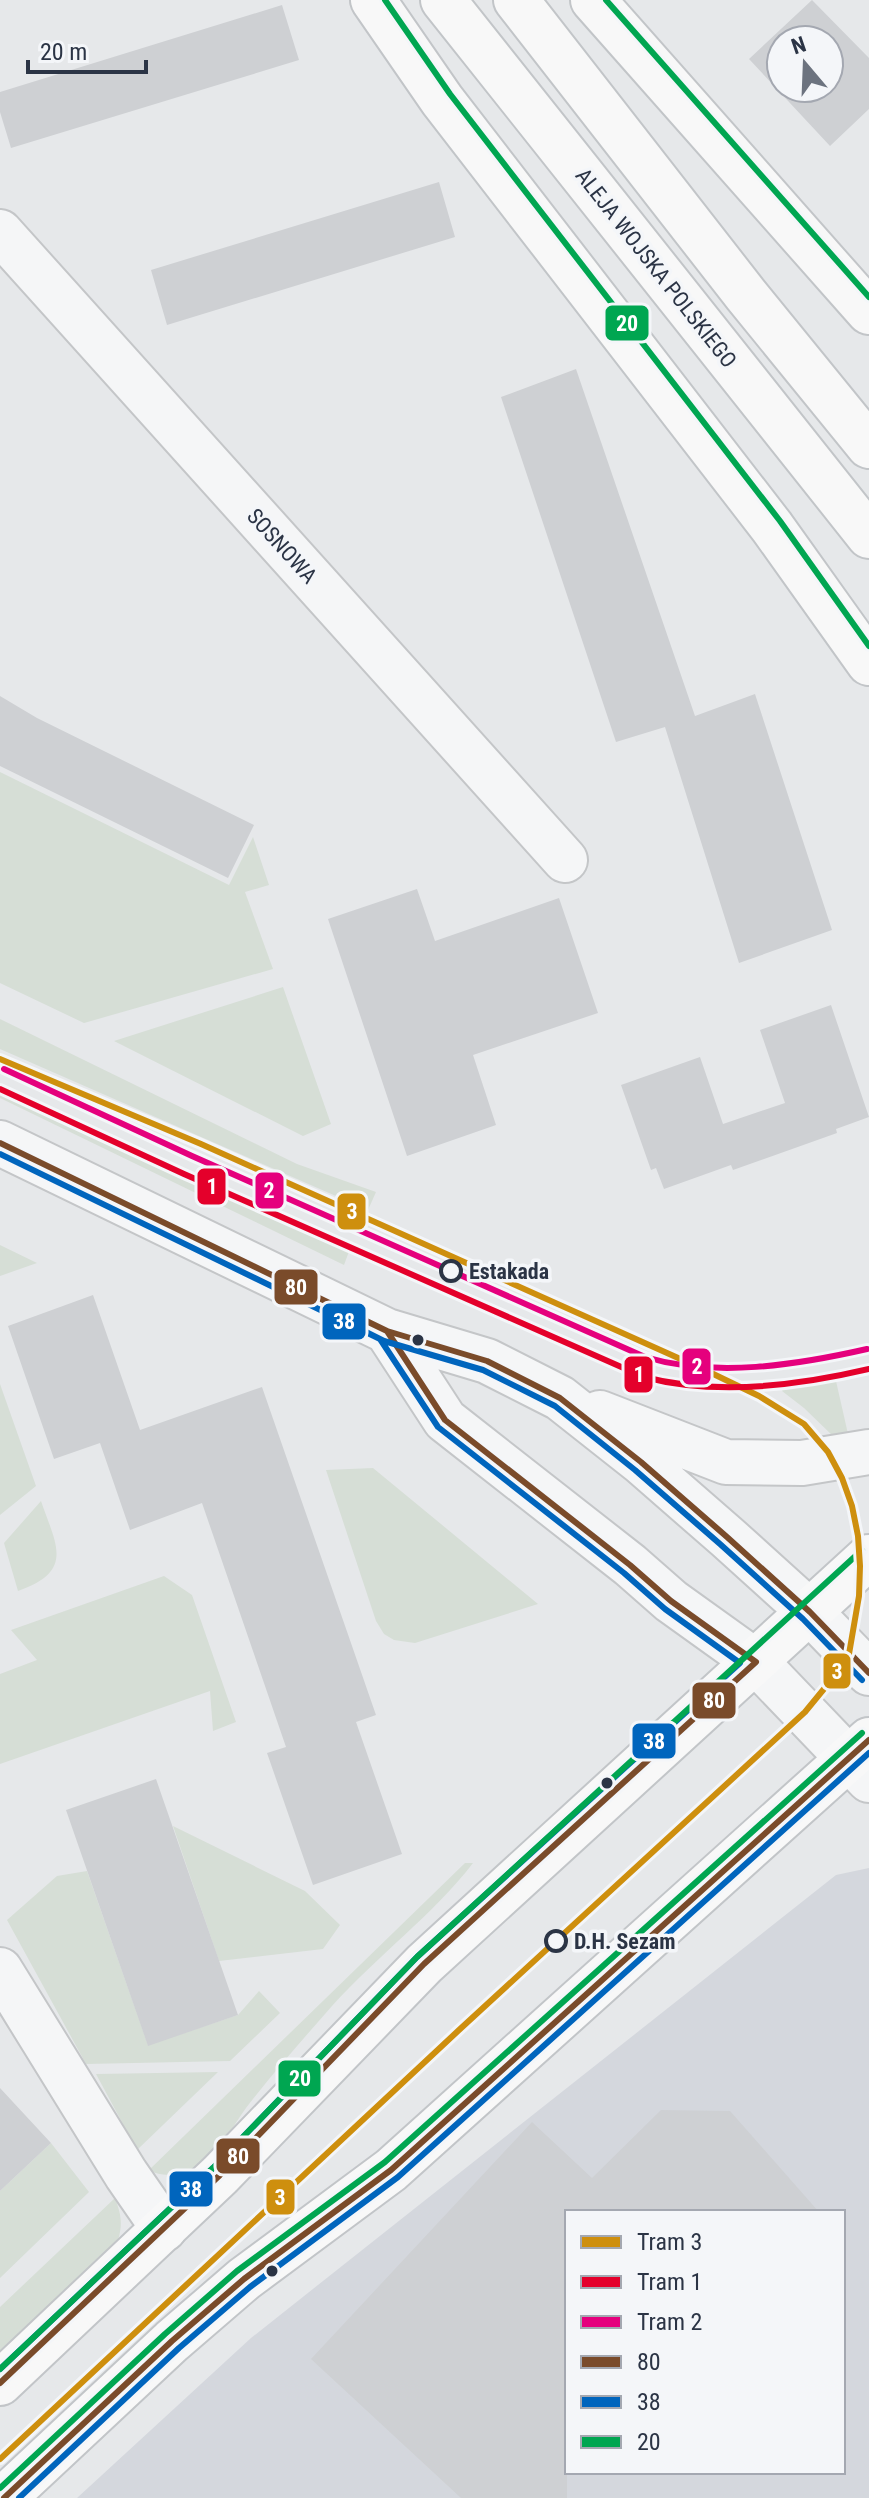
<svg xmlns="http://www.w3.org/2000/svg" width="869" height="2498" font-family="'Roboto Condensed',sans-serif">
	<rect width="100%" height="100%" fill="#e6e8ea"/>
	<path fill="#d4d7dd" fill-rule="evenodd" d="M 869,1868 L 869,2498 L 77,2498 L 251,2338 L 836,1875 ZM 567,2212 L 843,2212 L 843,2472 L 567,2472 Z"/>
	<path fill="#d6ded6" d="M 0,772 L 229,885 L 253,837 L 269,885 L 245,892 L 273,969 L 84,1023 L 0,983 Z
		M 283,987 L 331,1124 L 303,1136 L 114,1041 Z
		M 0,1019 L 297,1164 L 376,1192 L 368,1210 L 0,1049 Z
		M 0,1084 L 351,1246 L 344,1265 L 0,1098 Z
		M 0,1245 L 37,1263 L 0,1276 Z
		M 836,1381 L 848,1434 L 834,1437 L 804,1408 L 782,1391 L 785,1386 Z
		M 0,1384 L 36,1486 L 0,1515 Z
		M 373,1468 L 538,1604 L 415,1643 L 394,1640 L 384,1634 L 376,1621 L 326,1470 Z
		M 41,1501 C 56,1545 75,1571 18,1591 L 4,1543 Z
		M 164,1576 L 192,1595 L 236,1722 L 213,1731 L 210,1691 L 0,1764 L 0,1674 L 37,1660 L 11,1630 Z
		M 173,1826 L 305,1891 L 340,1925 L 323,1949 L 219,1961 Z
		M 465,1863 L 473,1863 C 433,1915 377,1956 332,2006 C 303,2039 273,2073 246,2108 C 234,2124 225,2144 210,2157 C 195,2172 168,2181 149,2170 Z
		M 87,1871 L 148,2045 L 238,2015 L 259,1991 L 280,2013 L 230,2061 L 86,2064 L 7,1920 L 57,1876 Z
		M 218,2072 L 137,2150 L 96,2074 Z
		M 51,2143 L 89,2192 L 0,2278 L 0,2191 Z
		M 115,2198 C 121,2214 123,2224 118,2240 L 0,2351 L 0,2307 Z"/>
	<path fill="#ced0d3" fill-rule="evenodd" d="M 812,0 L 869,58 L 869,109 L 830,146 L 749,59 ZM 781,40 L 829,40 L 829,88 L 781,88 Z
		M 282,5 L 299,60 L 11,148 L 0,112 L 0,92 Z
		M 439,182 L 455,237 L 167,325 L 151,270 Z
		M 576,369 L 695,716 L 755,694 L 832,930 L 739,963 L 665,727 L 616,742 L 501,397 Z
		M 0,696 L 37,718 L 254,825 L 228,878 L 0,766 Z
		M 417,889 L 435,941 L 559,898 L 598,1013 L 473,1055 L 496,1125 L 407,1156 L 328,919 Z
		M 831,1005 L 869,1117 L 836,1129 L 837,1133 L 733,1170 L 731,1165 L 664,1189 L 656,1168 L 651,1170 L 621,1085 L 700,1057 L 723,1124 L 785,1103 L 760,1030 Z
		M 93,1295 L 140,1430 L 262,1387 L 376,1715 L 356,1722 L 402,1854 L 313,1885 L 267,1753 L 286,1747 L 202,1503 L 130,1530 L 100,1443 L 54,1459 L 8,1326 Z
		M 156,1779 L 238,2015 L 148,2046 L 66,1810 Z
		M 0,2088 L 51,2143 L 0,2191 Z
		M 661,2110 L 730,2111 L 819,2212 L 567,2212 L 567,2498 L 461,2498 L 311,2359 L 532,2122 L 592,2178 Z"/>
	<g fill="none" stroke-linecap="round" stroke-linejoin="round">
		<g stroke="#c4c6c8" stroke-width="48">
			<path id="minor" d="M 0,232 L 565,860
				M 0,1970 L 126,2174 L 164,2229"/>
		</g>
		<g stroke="#c4c6c8" stroke-width="48">
			<path id="tertiary" d="M 0,1143 L 387,1331 L 487,1361 L 560,1398 L 641,1462 L 727,1537 L 810,1612 L 869,1673
				M 387,1331 L 445,1420 L 630,1565 L 671,1601 L 756,1662 L 869,1780
				M 600,1413 L 726,1462 L 802,1463 L 869,1452"/>
		</g>
		<g stroke="#c2c5c8" stroke-width="48">
			<path id="primary" d="M 373,0 L 442,100 L 772,527 L 869,663
				M 443,0 L 869,536
				M 516,0 L 746,295 L 869,446
				M 593,0 L 869,312
				M 0,2383 L 220,2175 L 424,1964 L 869,1557
				M 4,2498 L 172,2341 L 244,2279 L 391,2170 L 869,1740"/>
		</g>
		<use href="#minor" stroke="#f5f6f7" stroke-width="44"/>
		<use href="#tertiary" stroke="#f5f6f7" stroke-width="44"/>
		<use href="#primary" stroke="#f8f8f8" stroke-width="44"/>
		<g stroke="#f4f6f9" stroke-width="12">
			<path id="bus-1" d="M 0,1143 L 387,1331 L 445,1420 L 630,1565 L 671,1601 L 756,1662 L 424,1964 L 220,2175 L 0,2383
				M 362,1319 L 387,1331 L 487,1361 L 560,1398 L 641,1462 L 727,1537 L 810,1612 L 869,1673
				M 4,2498 L 172,2341 L 244,2279 L 391,2170 L 869,1740"/>
		</g>
		<g stroke="#f4f6f9" stroke-width="12">
			<path id="bus-2" d="M 0,1154 L 380,1339 L 438,1427 L 624,1573 L 665,1609 L 740,1663 L 417,1957 L 213,2168 L 0,2369
				M 358,1328 L 384,1341 L 483,1370 L 555,1406 L 635,1470 L 720,1544 L 803,1619 L 862,1680
				M 19,2498 L 179,2348 L 250,2287 L 398,2177 L 869,1753"/>
		</g>
		<g stroke="#f4f6f9" stroke-width="12">
			<path id="bus-3" d="M 385,0 L 450,94 L 780,521 L 869,646
				M 606,0 L 869,297
				M 0,2369 L 213,2168 L 417,1957 L 862,1550
				M 0,2488 L 165,2334 L 237,2271 L 385,2162 L 862,1733"/>
		</g>
		<use href="#bus-1" stroke="#7a4b2a" stroke-width="6"/>
		<use href="#bus-2" stroke="#0065bd" stroke-width="6"/>
		<use href="#bus-3" stroke="#00a651" stroke-width="6"/>
		<g stroke="#f4f6f9" stroke-width="12">
			<path id="tram-1" d="M 0,1059 L 201,1144 L 705,1370 L 759,1396 L 804,1424 L 828,1452 L 842,1478 L 852,1506 L 858,1536 L 860,1566 L 859,1596 L 849,1654 L 828,1684 L 805,1712 L 459,2030 L 0,2459"/>
		</g>
		<g stroke="#f4f6f9" stroke-width="12">
			<path id="tram-2" d="M 0,1089 L 184,1174 L 644,1377 C 716,1396 797,1386 869,1369"/>
		</g>
		<g stroke="#f4f6f9" stroke-width="12">
			<path id="tram-3" d="M 4,1069 L 192,1156 L 645,1357 C 715,1378 797,1365 867,1349"/>
		</g>
		<use href="#tram-1" stroke="#ce8f0e" stroke-width="6"/>
		<use href="#tram-2" stroke="#e4002b" stroke-width="6"/>
		<use href="#tram-3" stroke="#e5007d" stroke-width="6"/>
	</g>
	<g fill="#f4f6f9" stroke="#2b3445" stroke-width="4">
		<circle cx="451" cy="1271" r="10"/>
		<circle cx="556" cy="1941" r="10"/>
	</g>
	<g fill="#2b3445" stroke="#f4f6f9" stroke-width="3">
		<circle cx="418" cy="1340" r="7"/>
		<circle cx="607" cy="1783" r="7"/>
		<circle cx="272" cy="2271" r="7"/>
	</g>
	<g text-anchor="middle" dominant-baseline="central" stroke-width="7" stroke-linejoin="round" paint-order="stroke">
		<g font-size="22" fill="#2b3445" stroke="#f4f6f9">
			<text transform="translate(656 268) rotate(52)">ALEJA WOJSKA POLSKIEGO</text>
			<text transform="translate(282 546) rotate(48)">SOSNOWA</text>
		</g>
		<g font-size="22" font-weight="bold" fill="#2b3445" stroke="#f4f6f9" text-anchor="start">
			<text x="469" y="1271">Estakada</text>
			<text x="574" y="1941">D.H. Sezam</text>
		</g>
	</g>
	<g stroke="#f4f6f9" stroke-width="3">
		<rect x="604" y="304" width="46" height="38" rx="8" fill="#00a651"/>
		<rect x="196" y="1167" width="31" height="39" rx="8" fill="#e4002b"/>
		<rect x="254" y="1171" width="31" height="39" rx="8" fill="#e5007d"/>
		<rect x="336" y="1192" width="31" height="39" rx="8" fill="#ce8f0e"/>
		<rect x="273" y="1268" width="46" height="38" rx="8" fill="#7a4b2a"/>
		<rect x="321" y="1302" width="46" height="39" rx="8" fill="#0065bd"/>
		<rect x="681" y="1347" width="31" height="39" rx="8" fill="#e5007d"/>
		<rect x="623" y="1355" width="31" height="39" rx="8" fill="#e4002b"/>
		<rect x="822" y="1652" width="30" height="38" rx="8" fill="#ce8f0e"/>
		<rect x="691" y="1681" width="46" height="39" rx="8" fill="#7a4b2a"/>
		<rect x="631" y="1722" width="46" height="38" rx="8" fill="#0065bd"/>
		<rect x="277" y="2059" width="45" height="39" rx="8" fill="#00a651"/>
		<rect x="215" y="2137" width="46" height="38" rx="8" fill="#7a4b2a"/>
		<rect x="168" y="2170" width="46" height="38" rx="8" fill="#0065bd"/>
		<rect x="265" y="2178" width="31" height="38" rx="8" fill="#ce8f0e"/>
	</g>
	<g font-size="22" text-anchor="middle" font-weight="bold" fill="#fff">
		<text x="627" y="331">20</text>
		<text x="212" y="1194">1</text>
		<text x="269" y="1198">2</text>
		<text x="352" y="1219">3</text>
		<text x="296" y="1295">80</text>
		<text x="344" y="1329">38</text>
		<text x="697" y="1374">2</text>
		<text x="639" y="1382">1</text>
		<text x="837" y="1679">3</text>
		<text x="714" y="1708">80</text>
		<text x="654" y="1749">38</text>
		<text x="300" y="2086">20</text>
		<text x="238" y="2164">80</text>
		<text x="191" y="2197">38</text>
		<text x="280" y="2205">3</text>
	</g>
	<rect x="565" y="2210" width="280" height="264" fill="#f4f6f9" stroke="#a4a8b1" stroke-width="2"/>
	<rect x="581" y="2236" width="40" height="12" fill="#ce8f0e" stroke="#a4a8b1" stroke-width="2"/>
	<text x="637" y="2250" font-size="24" fill="#2b3445">Tram 3</text>
	<rect x="581" y="2276" width="40" height="12" fill="#e4002b" stroke="#a4a8b1" stroke-width="2"/>
	<text x="637" y="2290" font-size="24" fill="#2b3445">Tram 1</text>
	<rect x="581" y="2316" width="40" height="12" fill="#e5007d" stroke="#a4a8b1" stroke-width="2"/>
	<text x="637" y="2330" font-size="24" fill="#2b3445">Tram 2</text>
	<rect x="581" y="2356" width="40" height="12" fill="#7a4b2a" stroke="#a4a8b1" stroke-width="2"/>
	<text x="637" y="2370" font-size="24" fill="#2b3445">80</text>
	<rect x="581" y="2396" width="40" height="12" fill="#0065bd" stroke="#a4a8b1" stroke-width="2"/>
	<text x="637" y="2410" font-size="24" fill="#2b3445">38</text>
	<rect x="581" y="2436" width="40" height="12" fill="#00a651" stroke="#a4a8b1" stroke-width="2"/>
	<text x="637" y="2450" font-size="24" fill="#2b3445">20</text>
	<g transform="translate(805 64) rotate(341)"><circle r="38" fill="#f4f6f9" stroke="#a4a8b1" stroke-width="2"/>
	<path d="M0-6L14 30L0 20L-14 30Z" fill="#6c737f"/>
	<text y="-12" font-size="22" font-weight="bold" text-anchor="middle" fill="#2b3445">N</text>
	</g>
	<path d="M28 60v12h118v-12" fill="none" stroke="#2b3445" stroke-width="4"/>
	<text x="40" y="60" font-size="24" fill="#2b3445" stroke="#f4f6f9" stroke-width="6" paint-order="stroke">20 m</text>
</svg>
